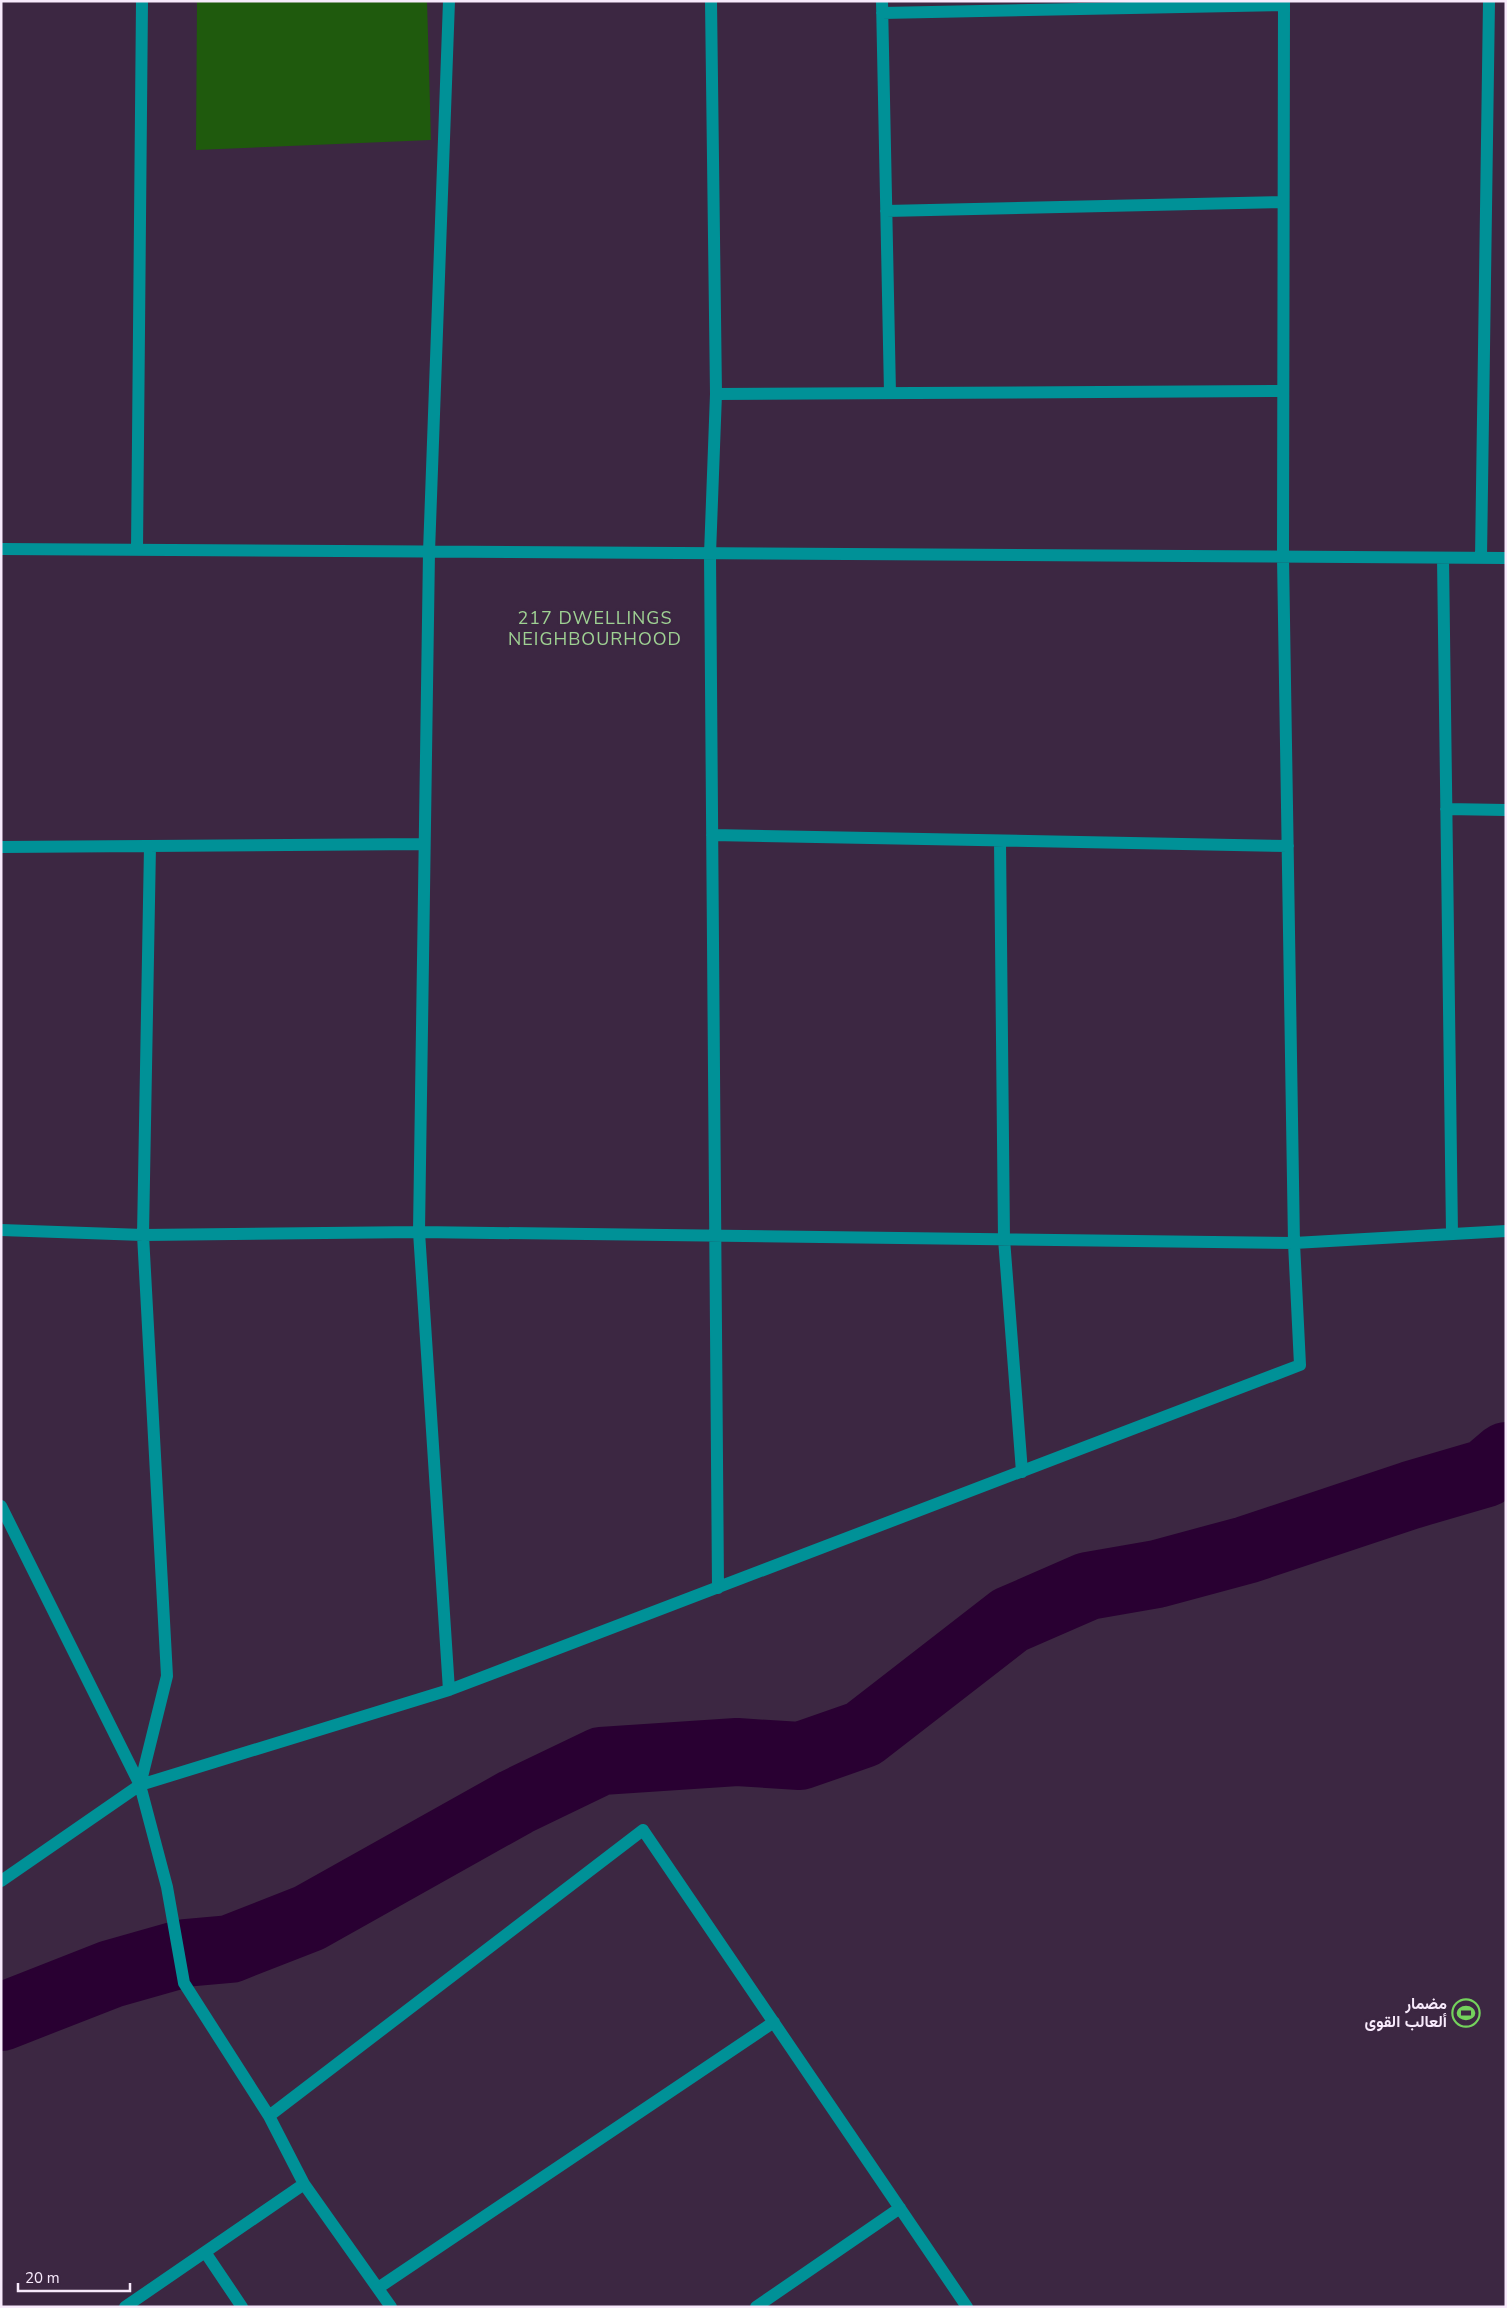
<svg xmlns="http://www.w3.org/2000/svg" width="1507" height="2308" font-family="'Nunito Sans',Vazirmatn,sans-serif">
	<rect width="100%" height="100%" fill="#3c2742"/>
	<path fill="#1f5a0d" d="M 197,1 L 427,1 L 431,140 L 196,150 Z"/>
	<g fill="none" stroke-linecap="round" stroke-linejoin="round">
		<path stroke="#290032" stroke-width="68" d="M 1,2017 L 111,1974 L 185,1953 L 230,1949 L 309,1918 L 516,1802 L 601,1761 L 737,1752 L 800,1756 L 863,1734 L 1010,1620 L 1088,1586 L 1157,1574 L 1246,1550 L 1411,1495 L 1486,1473 L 1506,1456"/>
		<path stroke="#009197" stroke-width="12" d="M 449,1 L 429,552 L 419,1232 L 449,1690
			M 711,1 L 716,394 L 710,554 L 718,1588
			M 882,1 L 890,393
			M 882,13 L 1284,5
			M 886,211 L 1283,202
			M 716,394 L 1283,391
			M 1,549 L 1506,558
			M 137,550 L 142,1
			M 1443,558 L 1452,1234
			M 1481,558 L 1489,1
			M 1446,809 L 1506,810
			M 712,835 L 1288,846
			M 1000,841 L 1004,1239 L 1022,1472
			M 1,847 L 424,844
			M 1,1230 L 143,1235 L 419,1232 L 1294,1243 L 1506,1231
			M 1,1506 L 140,1785 L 167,1887 L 184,1983 L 269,2116 L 304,2184 L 391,2307
			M 140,1785 L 167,1676 L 143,1235 L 150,846
			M 1,1881 L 140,1785 L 449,1690 L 1300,1365 L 1294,1243 L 1283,557 L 1284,1
			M 269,2116 L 643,1830 L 967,2307
			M 205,2252 L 242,2307
			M 378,2288 L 774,2022
			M 125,2307 L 304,2184
			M 756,2307 L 900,2208"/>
	</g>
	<defs>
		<g id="stadium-ring" transform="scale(1.4375)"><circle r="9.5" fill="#3c2742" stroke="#74d25c" stroke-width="1.5"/><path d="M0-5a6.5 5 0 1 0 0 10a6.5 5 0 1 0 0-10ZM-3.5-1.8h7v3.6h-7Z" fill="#74d25c"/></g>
	</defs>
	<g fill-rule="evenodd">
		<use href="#stadium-ring" x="1466" y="2013"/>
	</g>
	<g text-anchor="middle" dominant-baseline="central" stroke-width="4.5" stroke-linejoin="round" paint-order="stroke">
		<g font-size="16" font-weight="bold" fill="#f8eafc" stroke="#3c2742" text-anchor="end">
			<text x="1447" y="2004">مضمار<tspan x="1447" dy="18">ألعالب القوى</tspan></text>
		</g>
		<g font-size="18" letter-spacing="1" fill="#9fd193" stroke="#3c2742">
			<text x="595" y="618">217 DWELLINGS<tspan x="595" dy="21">NEIGHBOURHOOD</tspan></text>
		</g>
	</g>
	<rect width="1507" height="2308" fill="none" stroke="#f8eafc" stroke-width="5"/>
	<path d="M18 2283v8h112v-8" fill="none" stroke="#f8eafc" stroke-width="2.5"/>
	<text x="25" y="2283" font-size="15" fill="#f8eafc" stroke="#3c2742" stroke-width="4" paint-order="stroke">20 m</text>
</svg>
